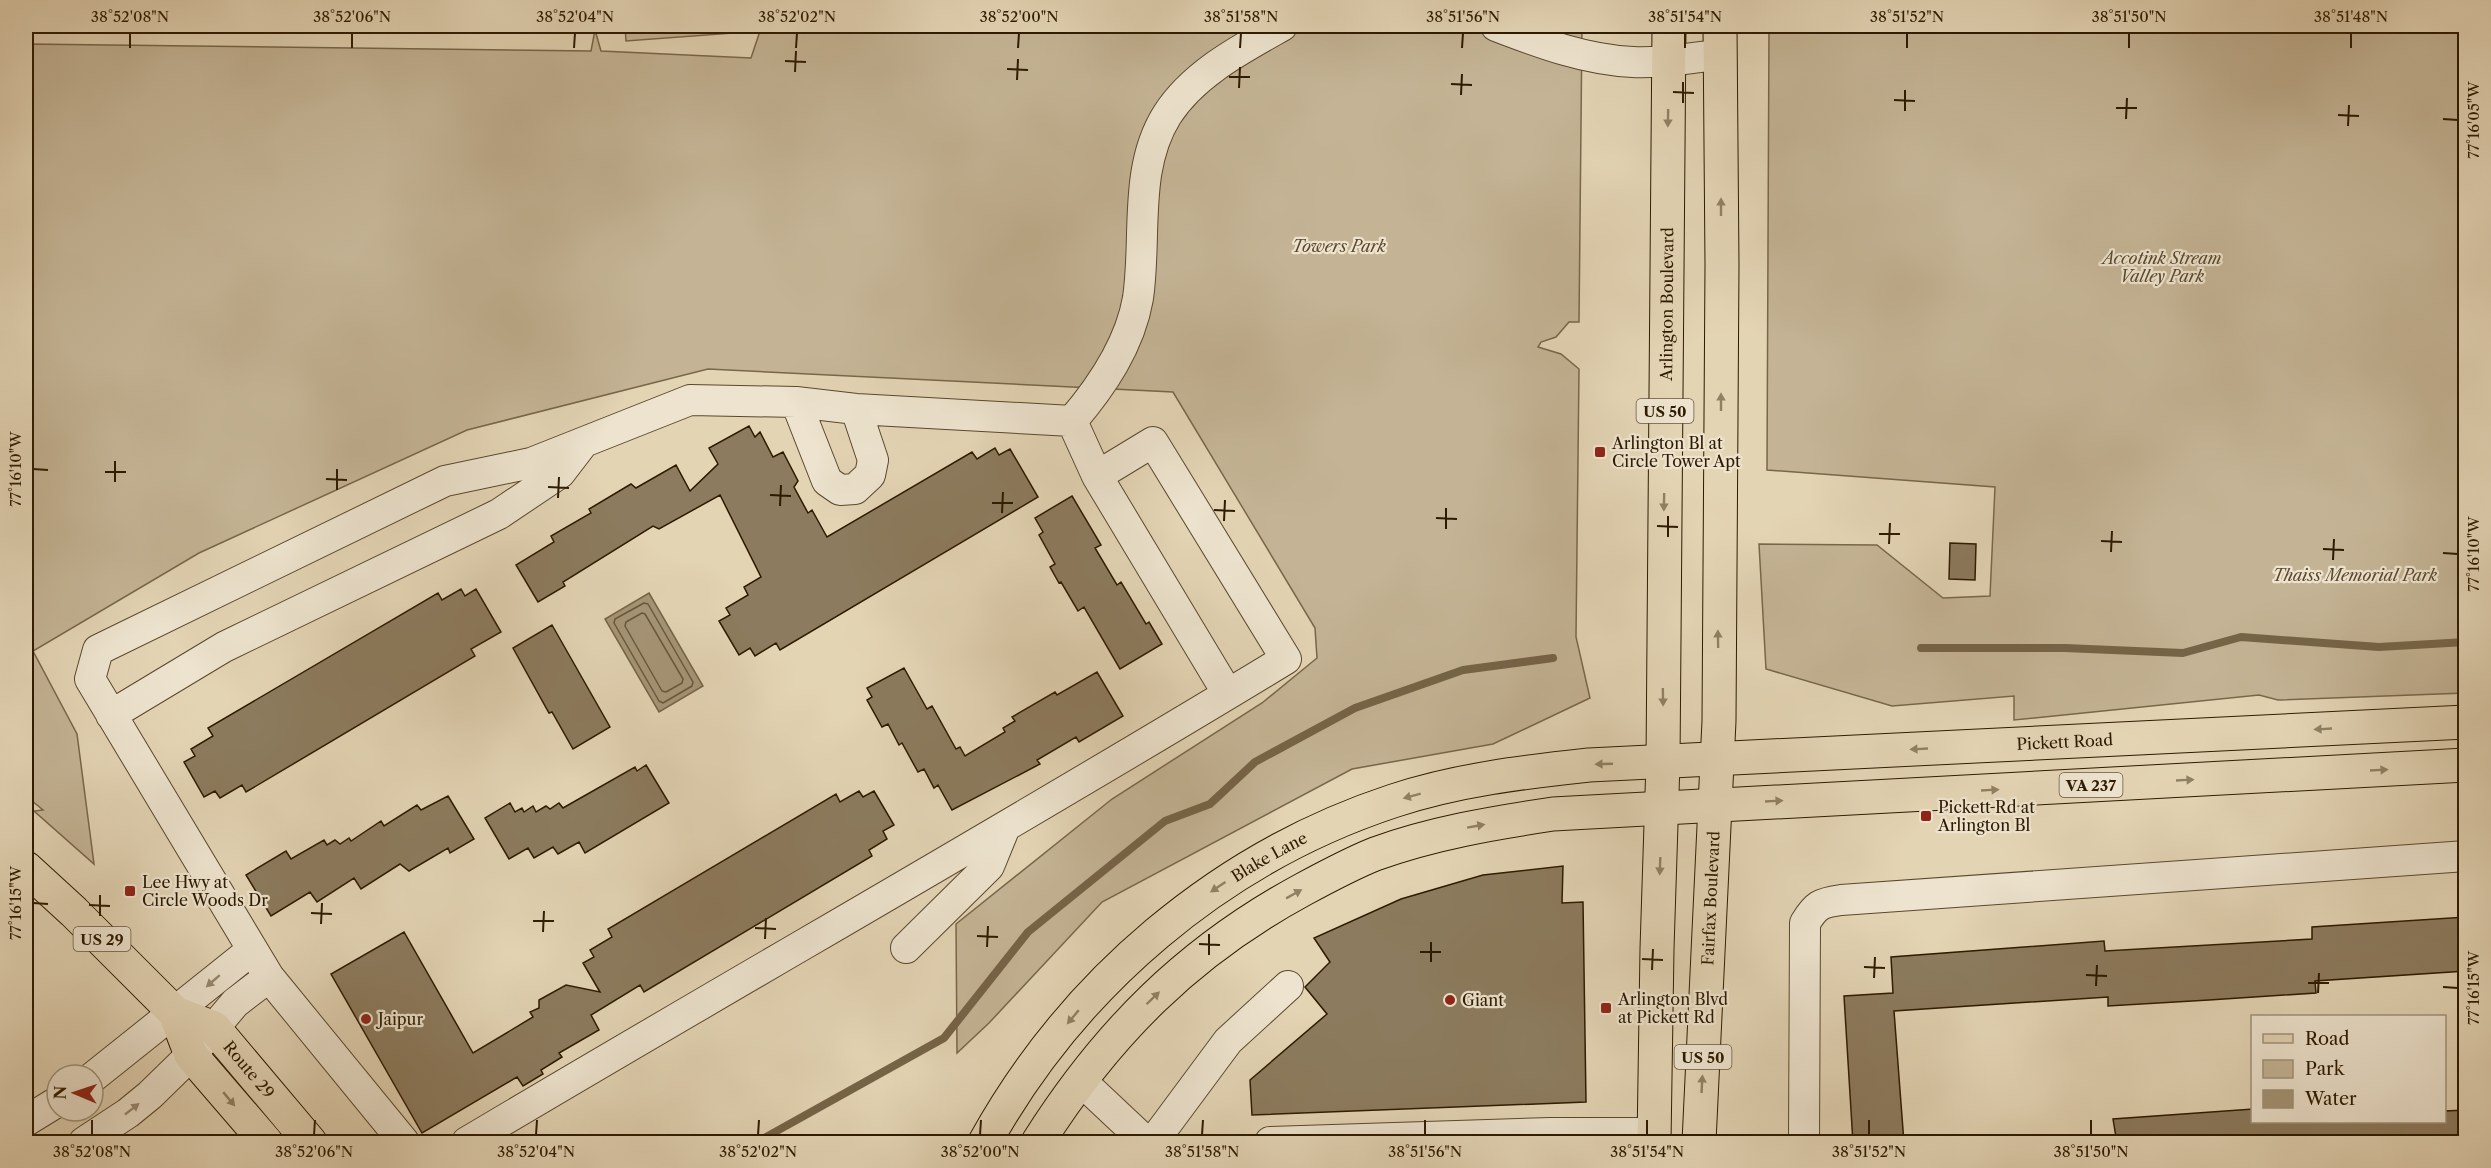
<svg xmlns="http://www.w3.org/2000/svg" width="2491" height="1168" font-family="'Libre Caslon Text',serif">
	<rect width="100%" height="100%" fill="#e3d4b4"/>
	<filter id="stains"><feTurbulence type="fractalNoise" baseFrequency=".00333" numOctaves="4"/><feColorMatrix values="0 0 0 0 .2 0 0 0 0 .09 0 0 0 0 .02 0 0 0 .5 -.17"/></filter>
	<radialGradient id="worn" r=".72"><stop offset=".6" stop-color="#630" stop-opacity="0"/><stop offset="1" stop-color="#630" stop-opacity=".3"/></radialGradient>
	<path fill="#c4b495" stroke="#78674a" stroke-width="1.5" d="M 625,26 L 760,26 L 761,28 L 762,26 L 1582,26 L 1579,322 L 1569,322 L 1556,337 L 1541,342 L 1538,347 L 1561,354 L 1579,369 L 1576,637 L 1590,698 L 1493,744 L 1352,769 L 1102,902 L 989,1023 L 957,1053 L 956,924 L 1112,799 L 1262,703 L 1317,658 L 1315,628 L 1173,392 L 708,369 L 467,430 L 199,553 L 33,651 L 77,734 L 94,864 L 34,811 L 43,810 L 26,796 L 26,44 L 591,51 L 595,30 L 601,51 L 751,58 L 760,31 L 626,41 Z
		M 1769,26 L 2465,26 L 2465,693 L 2278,700 L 2259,695 L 2014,720 L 2014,696 L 1892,706 L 1766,669 L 1759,544 L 1877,545 L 1943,598 L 1990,596 L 1995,487 L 1767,470 Z"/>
	<path fill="#a59577" stroke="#756447" stroke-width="1.5" d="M 649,593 L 703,686 L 659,712 L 605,619 Z"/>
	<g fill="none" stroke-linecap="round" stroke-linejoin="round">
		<path stroke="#69583c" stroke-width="1.5" d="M 644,603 L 648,604 L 693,682 L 692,686 L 663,703 L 659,701 L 614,623 L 615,619 Z
			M 642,613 L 645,614 L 683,679 L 682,683 L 666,692 L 662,691 L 625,626 L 626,622 Z"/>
		<path stroke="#756447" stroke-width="8" d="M 1921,648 L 2065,648 L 2183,653 L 2241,637 L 2379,647 L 2466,642
			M 757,1142 L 944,1038 L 1028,932 L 1165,821 L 1210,804 L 1255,762 L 1355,708 L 1463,670 L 1553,658"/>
	</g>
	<path fill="#8c7b5e" stroke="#2d1a00" stroke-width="1.5" d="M 749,426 L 755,437 L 760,432 L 773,457 L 783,452 L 798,481 L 794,487 L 808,513 L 812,510 L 827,537 L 972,452 L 977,459 L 995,448 L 999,455 L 1010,449 L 1038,497 L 780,650 L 776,643 L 755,656 L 750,648 L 739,655 L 719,621 L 730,615 L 726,608 L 748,595 L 744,587 L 761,577 L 720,495 L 659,529 L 653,526 L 563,582 L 565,586 L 538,602 L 516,565 L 554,542 L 551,536 L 591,513 L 589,509 L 631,484 L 636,488 L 676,465 L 690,491 L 718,464 L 709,448 Z
		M 1072,496 L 1101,545 L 1095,548 L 1117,585 L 1121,582 L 1146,624 L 1149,622 L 1162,644 L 1120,669 L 1084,607 L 1078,611 L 1061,582 L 1059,583 L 1050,567 L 1055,564 L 1039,535 L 1043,532 L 1035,518 Z
		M 1950,543 L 1976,544 L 1975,580 L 1949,579 Z
		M 461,589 L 465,596 L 476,589 L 501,632 L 471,649 L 475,656 L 246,792 L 242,785 L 220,798 L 215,791 L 204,797 L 184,762 L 195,756 L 191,749 L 213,736 L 208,728 L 438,593 L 442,600 Z
		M 552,625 L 610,727 L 573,749 L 552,712 L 549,713 L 513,648 Z
		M 904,668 L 927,709 L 932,706 L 956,749 L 960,747 L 965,756 L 1005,732 L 1003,728 L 1015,721 L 1012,717 L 1055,692 L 1057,695 L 1097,672 L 1123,716 L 1079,742 L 1076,737 L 1037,760 L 1040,764 L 952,810 L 938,785 L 934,788 L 924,769 L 918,772 L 902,743 L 899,745 L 888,724 L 882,727 L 867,700 L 872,697 L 867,688 Z
		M 646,765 L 669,803 L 585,853 L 579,842 L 558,854 L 553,847 L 534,858 L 528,848 L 509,859 L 485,818 L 510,803 L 515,812 L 522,808 L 524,812 L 533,806 L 536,812 L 546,806 L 550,809 L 559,803 L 563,808 L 635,767 L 637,771 Z
		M 859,791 L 863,797 L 874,791 L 894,825 L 883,831 L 887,839 L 869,850 L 872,856 L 644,992 L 640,985 L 591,1015 L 599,1030 L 559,1053 L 562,1057 L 541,1070 L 543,1074 L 523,1086 L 517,1077 L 422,1133 L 331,974 L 404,932 L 473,1053 L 533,1017 L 530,1012 L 539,1008 L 539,1000 L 566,985 L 600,992 L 583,963 L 594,957 L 590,950 L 612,937 L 608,929 L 836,794 L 840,802 Z
		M 448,796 L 474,839 L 450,853 L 448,848 L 409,871 L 400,864 L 361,889 L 354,878 L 317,902 L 310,892 L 271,916 L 246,875 L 286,851 L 291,859 L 324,840 L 327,845 L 335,840 L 340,844 L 349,838 L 351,841 L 381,821 L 384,826 L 417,805 L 421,810 Z
		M 1563,866 L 1562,903 L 1583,902 L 1586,1102 L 1252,1115 L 1250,1080 L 1327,1014 L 1305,987 L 1330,962 L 1314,938 L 1401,899 L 1483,875 Z
		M 2466,917 L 2466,971 L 2315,981 L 2316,993 L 2209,1000 L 2108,1006 L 2108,997 L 1894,1011 L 1904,1143 L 1853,1143 L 1844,996 L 1893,993 L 1891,957 L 2104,941 L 2105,951 L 2312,939 L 2312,927 Z
		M 2253,1109 L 2253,1122 L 2445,1122 L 2445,1111 L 2466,1110 L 2466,1143 L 2117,1143 L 2113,1119 Z"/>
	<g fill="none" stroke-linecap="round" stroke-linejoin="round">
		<g stroke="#5a482d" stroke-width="32">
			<path id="minor" d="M 1496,26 C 1540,43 1586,60 1633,62 C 1661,64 1692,57 1720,55
				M 796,402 L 827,481 L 840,490 L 855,489 L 870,475 L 873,460 L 856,409
				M 1072,421 C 1102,386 1130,345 1138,298 C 1147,237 1133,169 1167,115 C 1193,74 1241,49 1282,26
				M 111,715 L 224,647 L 499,514 L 560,473 L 583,443
				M 906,948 L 989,866 L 1005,827
				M 93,1077 L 252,950
				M 1080,1080 L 1146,1142
				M 26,1121 L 57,1102
				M 84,1142 L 128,1113 L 150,1095 L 191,1055 L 235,1003 L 269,977
				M 404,1142 L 269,977 L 90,679 L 98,650 L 445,481 L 531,463 L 690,400 L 796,402 L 856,409 L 1072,421 L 1097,476 L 1228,694
				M 467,1142 C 739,980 1015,824 1286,659 L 1153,442 L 1097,476
				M 1153,1142 L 1228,1041 L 1288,986
				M 1270,1142 L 1551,1133 L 1654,1133
				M 1804,1142 L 1805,923 C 1816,905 1820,903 1841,900 L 2466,856"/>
		</g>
		<g stroke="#2d1a00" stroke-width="35">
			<g id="major">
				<path d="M 26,868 L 74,912 L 175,1013 L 191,1055 L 266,1142"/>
				<path id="s1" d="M 175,1013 L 214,1028 L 310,1142"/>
				<path id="s2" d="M 985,1142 C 1073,983 1220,858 1393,801 C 1456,780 1524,772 1589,765 L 2466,722"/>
				<path d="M 1038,1142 C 1107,1033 1188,952 1302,890 C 1326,877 1350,864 1375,854 C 1433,833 1493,823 1553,814 L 2466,765"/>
				<path id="s3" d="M 1654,1142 L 1657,949 L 1663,762 L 1669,26"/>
				<path id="s4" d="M 1699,1142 L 1719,721 L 1722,265 L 1720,26"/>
			</g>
		</g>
		<use href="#minor" stroke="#ede3ce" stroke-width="30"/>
		<use href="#major" stroke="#e3d4b4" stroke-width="33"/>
	</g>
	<defs><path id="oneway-solid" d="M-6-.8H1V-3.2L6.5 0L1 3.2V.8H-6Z" transform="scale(1.5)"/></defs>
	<g fill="#918063">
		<use href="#oneway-solid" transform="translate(1668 118) rotate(91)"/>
		<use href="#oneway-solid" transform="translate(1721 207) rotate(-90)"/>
		<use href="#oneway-solid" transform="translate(1721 402) rotate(-90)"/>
		<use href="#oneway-solid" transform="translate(1664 502) rotate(91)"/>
		<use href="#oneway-solid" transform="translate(1718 639) rotate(-91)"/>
		<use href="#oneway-solid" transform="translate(1663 697) rotate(89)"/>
		<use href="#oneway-solid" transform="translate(2323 729) rotate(177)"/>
		<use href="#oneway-solid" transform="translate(1919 749) rotate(177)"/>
		<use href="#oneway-solid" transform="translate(1604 764) rotate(178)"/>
		<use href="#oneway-solid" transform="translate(2379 770) rotate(-3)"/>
		<use href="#oneway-solid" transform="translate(2185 780) rotate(-3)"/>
		<use href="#oneway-solid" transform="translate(1990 790) rotate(-3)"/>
		<use href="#oneway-solid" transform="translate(1412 796) rotate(165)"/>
		<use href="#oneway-solid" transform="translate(1774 801) rotate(-3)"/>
		<use href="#oneway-solid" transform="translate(1476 826) rotate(-10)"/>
		<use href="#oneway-solid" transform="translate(1660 866) rotate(92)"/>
		<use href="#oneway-solid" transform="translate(1218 887) rotate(146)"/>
		<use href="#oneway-solid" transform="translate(1294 894) rotate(-29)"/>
		<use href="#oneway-solid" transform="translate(1153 998) rotate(-44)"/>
		<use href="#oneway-solid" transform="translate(1073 1017) rotate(130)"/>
		<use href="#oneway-solid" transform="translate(1702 1084) rotate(-87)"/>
		<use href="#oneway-solid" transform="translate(229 1099) rotate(50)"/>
	</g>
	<g fill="#978971">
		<use href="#oneway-solid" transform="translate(213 981) rotate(139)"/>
		<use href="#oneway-solid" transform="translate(132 1109) rotate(-38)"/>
	</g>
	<path fill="none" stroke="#2d1a00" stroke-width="2" d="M 130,48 L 130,33M 352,48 L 352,33M 574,48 L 575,33M 796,48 L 797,33M 1018,48 L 1019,33M 1240,48 L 1241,33M 1462,48 L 1463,33M 1685,48 L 1685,33M 1907,48 L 1907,33M 2129,48 L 2129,33M 2351,48 L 2351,33M 785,61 L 806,62M 1007,69 L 1028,70M 795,72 L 796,51M 1229,77 L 1250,77M 1017,80 L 1018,59M 1451,84 L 1472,85M 1239,88 L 1240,67M 1673,92 L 1694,93M 1461,95 L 1462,74M 1894,100 L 1915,101M 1683,103 L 1683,82M 2116,108 L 2137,108M 1905,111 L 1905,90M 2338,115 L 2359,116M 2126,119 L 2127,98M 2443,119 L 2458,120M 2348,126 L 2349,105M 33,469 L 48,470M 105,472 L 126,472M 326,479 L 347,480M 115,482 L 115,461M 548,487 L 569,488M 337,490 L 337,469M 770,495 L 791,496M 558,498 L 559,477M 992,503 L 1013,503M 780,506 L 781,485M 1214,510 L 1235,511M 1002,513 L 1003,492M 1436,518 L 1457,519M 1224,521 L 1225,500M 1657,526 L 1678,527M 1446,529 L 1446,508M 1879,534 L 1900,534M 1668,537 L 1668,516M 2101,541 L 2122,542M 1889,544 L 1890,523M 2323,549 L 2344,550M 2111,552 L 2112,531M 2443,553 L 2458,554M 2333,560 L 2334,539M 33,903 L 48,904M 89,905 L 110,906M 311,913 L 332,914M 100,916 L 100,895M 533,921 L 554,921M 321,924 L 322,903M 755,928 L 776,929M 543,932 L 544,911M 977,936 L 998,937M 765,939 L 766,918M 1199,944 L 1220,945M 987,947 L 988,926M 1420,952 L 1441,952M 1209,955 L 1209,934M 1642,959 L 1663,960M 1431,962 L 1431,942M 1864,967 L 1885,968M 1652,970 L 1653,949M 2086,975 L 2107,976M 1874,978 L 1875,957M 2308,983 L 2329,983M 2096,986 L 2097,965M 2443,987 L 2458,988M 2318,993 L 2319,973M 92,1135 L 92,1120M 314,1135 L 315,1120M 536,1135 L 537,1120M 758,1135 L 759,1120M 980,1135 L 981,1120M 1202,1135 L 1203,1120M 1425,1135 L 1425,1120M 1647,1135 L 1647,1120M 1869,1135 L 1869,1120M 2091,1135 L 2091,1120"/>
	<g fill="#8f2418" stroke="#ede3ce" stroke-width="2">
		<rect x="1594" y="446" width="12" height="12" rx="3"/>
		<rect x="1920" y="810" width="12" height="12" rx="3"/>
		<rect x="124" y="885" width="12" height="12" rx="3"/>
		<circle cx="1450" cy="1000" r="6"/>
		<rect x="1600" y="1002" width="12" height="12" rx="3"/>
		<circle cx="366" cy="1019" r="6"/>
	</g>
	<g text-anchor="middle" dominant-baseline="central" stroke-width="4.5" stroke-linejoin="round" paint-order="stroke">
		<g fill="#ede3ce" stroke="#67563e" stroke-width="1.5">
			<rect x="1636.5" y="399" width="57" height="24" rx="4.5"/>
			<rect x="2059.5" y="773" width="63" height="24" rx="4.5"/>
			<rect x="73.5" y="927" width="57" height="24" rx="4.5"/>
			<rect x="1674.5" y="1045" width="57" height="24" rx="4.5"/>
		</g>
		<g font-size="15" font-weight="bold" fill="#2d1a00">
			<text x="1665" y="411">US 50</text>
			<text x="2091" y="785">VA 237</text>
			<text x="102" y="939">US 29</text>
			<text x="1703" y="1057">US 50</text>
		</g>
		<g font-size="16" font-style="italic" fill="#5a482d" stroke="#ede3ce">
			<text x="1339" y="246">Towers Park</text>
			<text x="2162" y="258">Accotink Stream<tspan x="2162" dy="18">Valley Park</tspan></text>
			<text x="2355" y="575">Thaiss Memorial Park</text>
		</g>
		<g font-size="16" fill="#2d1a00" stroke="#ede3ce">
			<text stroke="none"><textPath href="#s3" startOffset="838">Arlington Boulevard</textPath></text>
			<text stroke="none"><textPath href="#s2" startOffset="1220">Pickett Road</textPath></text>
			<text stroke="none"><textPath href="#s2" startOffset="408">Blake Lane</textPath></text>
			<text stroke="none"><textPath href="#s4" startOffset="244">Fairfax Boulevard</textPath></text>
			<text stroke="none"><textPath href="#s1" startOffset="96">Route 29</textPath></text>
		</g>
		<g font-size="16" fill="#2d1a00" stroke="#ede3ce" text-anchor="start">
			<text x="1612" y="443">Arlington Bl at<tspan x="1612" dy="18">Circle Tower Apt</tspan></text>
			<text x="1938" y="807">Pickett Rd at<tspan x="1938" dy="18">Arlington Bl</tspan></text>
			<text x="142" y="882">Lee Hwy at<tspan x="142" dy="18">Circle Woods Dr</tspan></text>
			<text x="1618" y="999">Arlington Blvd<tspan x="1618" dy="18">at Pickett Rd</tspan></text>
			<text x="1462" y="1000">Giant</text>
			<text x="378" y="1019">Jaipur</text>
		</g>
	</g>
	<rect width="2491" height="1168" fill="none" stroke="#e3d4b4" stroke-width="66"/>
	<rect x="2251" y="1015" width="195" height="108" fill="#ede3ce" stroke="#a0937c" stroke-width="1.5"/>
	<rect x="2263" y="1034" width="30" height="9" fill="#e3d4b4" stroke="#a0937c" stroke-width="1.5"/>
	<text x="2305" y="1045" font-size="18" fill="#2d1a00">Road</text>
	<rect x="2263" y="1060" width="30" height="18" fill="#c4b495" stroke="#a0937c" stroke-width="1.5"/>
	<text x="2305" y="1075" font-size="18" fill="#2d1a00">Park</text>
	<rect x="2263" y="1090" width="30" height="18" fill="#a59577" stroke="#a0937c" stroke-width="1.5"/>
	<text x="2305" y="1105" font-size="18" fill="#2d1a00">Water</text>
	<g transform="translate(75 1093) rotate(272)"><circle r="28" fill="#ede3ce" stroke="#a0937c" stroke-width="1.5"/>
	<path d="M0-4.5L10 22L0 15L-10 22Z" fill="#8f2418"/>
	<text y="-9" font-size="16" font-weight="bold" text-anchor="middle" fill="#2d1a00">N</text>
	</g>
	<rect x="33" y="33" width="2425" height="1102" fill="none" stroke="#2d1a00" stroke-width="2"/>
	<g font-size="15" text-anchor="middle" fill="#2d1a00">
		<text x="130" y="22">38°52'08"N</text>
		<text x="352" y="22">38°52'06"N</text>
		<text x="575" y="22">38°52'04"N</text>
		<text x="797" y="22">38°52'02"N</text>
		<text x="1019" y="22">38°52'00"N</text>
		<text x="1241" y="22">38°51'58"N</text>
		<text x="1463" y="22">38°51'56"N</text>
		<text x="1685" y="22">38°51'54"N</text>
		<text x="1907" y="22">38°51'52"N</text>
		<text x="2129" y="22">38°51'50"N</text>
		<text x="2351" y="22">38°51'48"N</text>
		<text transform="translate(2474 120) rotate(-90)" y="5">77°16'05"W</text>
		<text transform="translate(16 469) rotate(-90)" y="5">77°16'10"W</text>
		<text transform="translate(2474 554) rotate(-90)" y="5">77°16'10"W</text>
		<text transform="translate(16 903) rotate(-90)" y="5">77°16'15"W</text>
		<text transform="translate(2474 988) rotate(-90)" y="5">77°16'15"W</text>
		<text x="92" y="1157">38°52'08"N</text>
		<text x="314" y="1157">38°52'06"N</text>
		<text x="536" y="1157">38°52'04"N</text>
		<text x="758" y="1157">38°52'02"N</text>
		<text x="980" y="1157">38°52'00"N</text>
		<text x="1202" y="1157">38°51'58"N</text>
		<text x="1425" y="1157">38°51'56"N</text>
		<text x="1647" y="1157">38°51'54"N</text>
		<text x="1869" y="1157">38°51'52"N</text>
		<text x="2091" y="1157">38°51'50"N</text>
	</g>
	<rect width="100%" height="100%" filter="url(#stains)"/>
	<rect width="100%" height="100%" fill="url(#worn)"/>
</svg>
